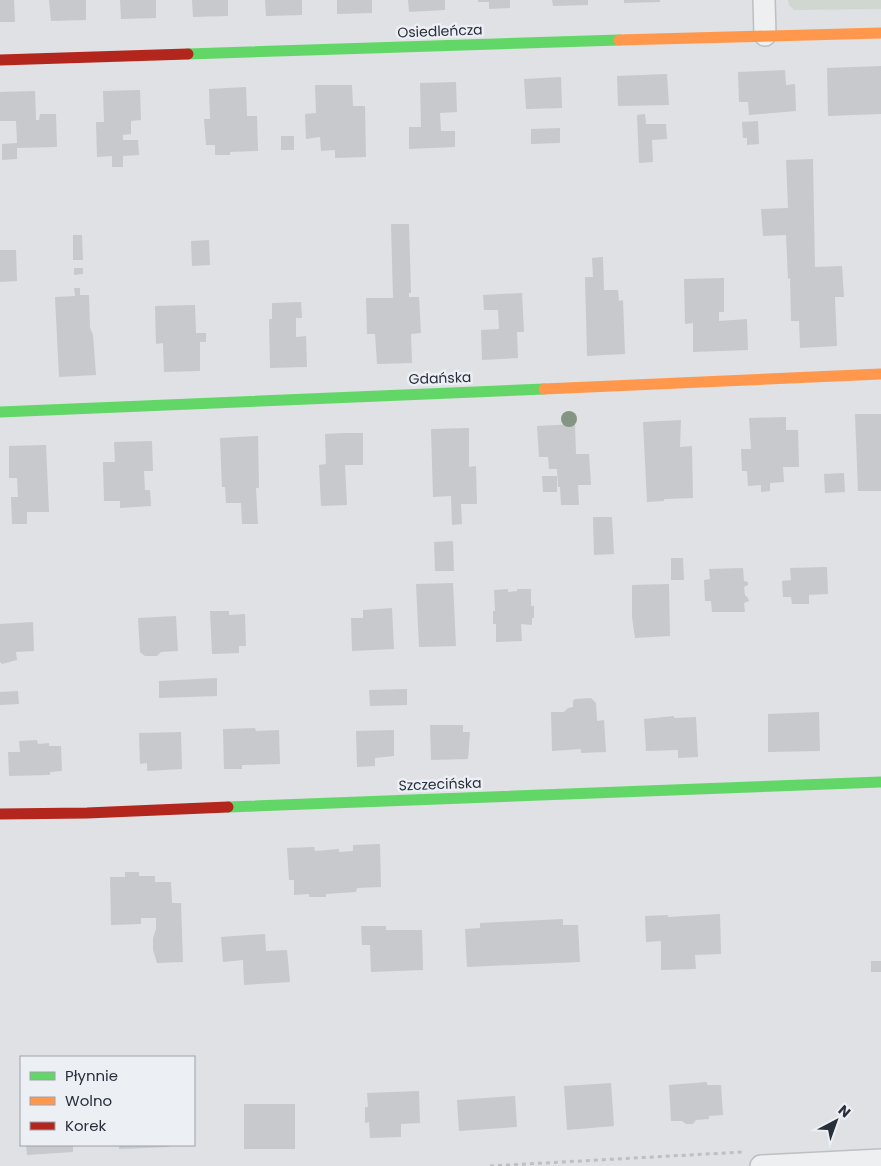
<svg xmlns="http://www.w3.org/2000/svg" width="881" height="1166" font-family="Poppins,sans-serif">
	<rect width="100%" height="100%" fill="#dfe1e4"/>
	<path fill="#d0d7d0" d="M 788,0 L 881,0 L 881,9 L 794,10 L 789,5 Z"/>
	<path fill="#c7c9cc" d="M 0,0 L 14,0 L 15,22 L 0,22 Z
		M 49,0 L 86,0 L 86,20 L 51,21 Z
		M 120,0 L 156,0 L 156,18 L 121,19 Z
		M 192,0 L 228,0 L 228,16 L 193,17 Z
		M 265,0 L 302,0 L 302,15 L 266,16 Z
		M 337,0 L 372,0 L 372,13 L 337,14 Z
		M 408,0 L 445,0 L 445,10 L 409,12 Z
		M 478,0 L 510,0 L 510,8 L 489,9 L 489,2 L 478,2 Z
		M 552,0 L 588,0 L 588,5 L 553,6 Z
		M 624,0 L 660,0 L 660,2 L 624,3 Z
		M 881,66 L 881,114 L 828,116 L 827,68 Z
		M 785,70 L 786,85 L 795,84 L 796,111 L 749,115 L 748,102 L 739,102 L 738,72 Z
		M 667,74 L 669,105 L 618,106 L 617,76 Z
		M 561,77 L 562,108 L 526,109 L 524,79 Z
		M 456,82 L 457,112 L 440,113 L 441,131 L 455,131 L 455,147 L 409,149 L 409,127 L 421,127 L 420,83 Z
		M 315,85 L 352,85 L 353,106 L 365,106 L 366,157 L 335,158 L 335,150 L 321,151 L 320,137 L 306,139 L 305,114 L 316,113 Z
		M 246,87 L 247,116 L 257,116 L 258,151 L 230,152 L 230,155 L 215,155 L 215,145 L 206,145 L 204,119 L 210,119 L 209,89 Z
		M 140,90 L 141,120 L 131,121 L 131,134 L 123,135 L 123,140 L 138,140 L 139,155 L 123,156 L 123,167 L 112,167 L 112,156 L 97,157 L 96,122 L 104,122 L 103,91 Z
		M 35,91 L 36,120 L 39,120 L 40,114 L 56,114 L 57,147 L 17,148 L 17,159 L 2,160 L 2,144 L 17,143 L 16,121 L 0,121 L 0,92 Z
		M 645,114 L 646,124 L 666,124 L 667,139 L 652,140 L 653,162 L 639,163 L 637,115 Z
		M 758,121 L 759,144 L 747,145 L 747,138 L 743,138 L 742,122 Z
		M 560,128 L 560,143 L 531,144 L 531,129 Z
		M 281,136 L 294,136 L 294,150 L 281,150 Z
		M 813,159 L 815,267 L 842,266 L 844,297 L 835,297 L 837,346 L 800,348 L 799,321 L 791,321 L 790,278 L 788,279 L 786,235 L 763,236 L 761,209 L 788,208 L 786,160 Z
		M 391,224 L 409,224 L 411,293 L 409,293 L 409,297 L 419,297 L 421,333 L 411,334 L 412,363 L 377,364 L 375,334 L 367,334 L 366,298 L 393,298 Z
		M 73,235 L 82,235 L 83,260 L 73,260 Z
		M 209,240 L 210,265 L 192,266 L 191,241 Z
		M 0,250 L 16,250 L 17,281 L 0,282 Z
		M 603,257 L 604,290 L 618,290 L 619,301 L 623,300 L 625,354 L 587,356 L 585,277 L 593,277 L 592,258 Z
		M 74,268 L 83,268 L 83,274 L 74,275 Z
		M 724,278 L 724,312 L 719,312 L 719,321 L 747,319 L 748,350 L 693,352 L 693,323 L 685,324 L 684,279 Z
		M 74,288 L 80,288 L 80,295 L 89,295 L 90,328 L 93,335 L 96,375 L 59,377 L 55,297 L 75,296 Z
		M 522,293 L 524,332 L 517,332 L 518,358 L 482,360 L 481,330 L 499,329 L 498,310 L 484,310 L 483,295 Z
		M 301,302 L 302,318 L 296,318 L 296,337 L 306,336 L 307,367 L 270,368 L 269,319 L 272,319 L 272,303 Z
		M 195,305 L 196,333 L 206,333 L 206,342 L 200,342 L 200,371 L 164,372 L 163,343 L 156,344 L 155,306 Z
		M 855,414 L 881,414 L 881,491 L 858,491 Z
		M 786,417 L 786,430 L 798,430 L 799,467 L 783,467 L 784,482 L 770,483 L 770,491 L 761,492 L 761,485 L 748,486 L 747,471 L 742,471 L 741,449 L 751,449 L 749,418 Z
		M 681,420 L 680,447 L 692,446 L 693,498 L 664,499 L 664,501 L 647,502 L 643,422 Z
		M 575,424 L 576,454 L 589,454 L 591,485 L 578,485 L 579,505 L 561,505 L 560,487 L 558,487 L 557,469 L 549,469 L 548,457 L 539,457 L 537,426 Z
		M 469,428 L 469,467 L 476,466 L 477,504 L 461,504 L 462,524 L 452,525 L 451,496 L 433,497 L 431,429 Z
		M 344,433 L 363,433 L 363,465 L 345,465 L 347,505 L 321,506 L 319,465 L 326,464 L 325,434 Z
		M 258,436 L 259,488 L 256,488 L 258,524 L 242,524 L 241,503 L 226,503 L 225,487 L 222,487 L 220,438 Z
		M 152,441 L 153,471 L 144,471 L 145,490 L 150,490 L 151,506 L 120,508 L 120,501 L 104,501 L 103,462 L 115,462 L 114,442 Z
		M 46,445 L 49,512 L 27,512 L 27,524 L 12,524 L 11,497 L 18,497 L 17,478 L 9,478 L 9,446 Z
		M 844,473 L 845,492 L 825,493 L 824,474 Z
		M 542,476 L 557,476 L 557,492 L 543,492 Z
		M 593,517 L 612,517 L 614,554 L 594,555 Z
		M 453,541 L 454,571 L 435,571 L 434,542 Z
		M 671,558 L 683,558 L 684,580 L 671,580 Z
		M 827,567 L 828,594 L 809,595 L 809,604 L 792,604 L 791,597 L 783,597 L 782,581 L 791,580 L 790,568 Z
		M 743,568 L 744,581 L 748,582 L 748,585 L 744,587 L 745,595 L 748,598 L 749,601 L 744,603 L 745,612 L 712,612 L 711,601 L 705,601 L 704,580 L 710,579 L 709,569 Z
		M 453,583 L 456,646 L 419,647 L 416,584 Z
		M 669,584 L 670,636 L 635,638 L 632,617 L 632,585 Z
		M 508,589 L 508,592 L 517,591 L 517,589 L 531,589 L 531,606 L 534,606 L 534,618 L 532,618 L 532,625 L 521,624 L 522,641 L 496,642 L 496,624 L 493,624 L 493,611 L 495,611 L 494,590 Z
		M 392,608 L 394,649 L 352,651 L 351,618 L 363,618 L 363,610 Z
		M 210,611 L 229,611 L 229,615 L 245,614 L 246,646 L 239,646 L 239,653 L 212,654 Z
		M 176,616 L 178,651 L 161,652 L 157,656 L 145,656 L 140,652 L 138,618 Z
		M 33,622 L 34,651 L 16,652 L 17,660 L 2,664 L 0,662 L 0,624 Z
		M 217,678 L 217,696 L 159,698 L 159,681 Z
		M 407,689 L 407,705 L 370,706 L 369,690 Z
		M 18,691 L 19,704 L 0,705 L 0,692 Z
		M 591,698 L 596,703 L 597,721 L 604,720 L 606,752 L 581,753 L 581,749 L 552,751 L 551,712 L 564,712 L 568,708 L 573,707 L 573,701 L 575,699 Z
		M 819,712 L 820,751 L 768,752 L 768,714 Z
		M 674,716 L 674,718 L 696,717 L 698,757 L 678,758 L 678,750 L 646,751 L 644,719 Z
		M 430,725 L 463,725 L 463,732 L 470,732 L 468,759 L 431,760 Z
		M 255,728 L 256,731 L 279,730 L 280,764 L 242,765 L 242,769 L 224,769 L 223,729 Z
		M 394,730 L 394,756 L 375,758 L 375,766 L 357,767 L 356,731 Z
		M 181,732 L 182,769 L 147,771 L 147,763 L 140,764 L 139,733 Z
		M 37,740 L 38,744 L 49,743 L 49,746 L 61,746 L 62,771 L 50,772 L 50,775 L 9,776 L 8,752 L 20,752 L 19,741 Z
		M 380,844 L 381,887 L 357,888 L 356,892 L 326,894 L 326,897 L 309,897 L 309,894 L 294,895 L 294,880 L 289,880 L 287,848 L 314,847 L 315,851 L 339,849 L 339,852 L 353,851 L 353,845 Z
		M 125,872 L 139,872 L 139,876 L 155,876 L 155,882 L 171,882 L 172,903 L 181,903 L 183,962 L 157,963 L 153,950 L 153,938 L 156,929 L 156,918 L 141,918 L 141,924 L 111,925 L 110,877 L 125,877 Z
		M 720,914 L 721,954 L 695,955 L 696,969 L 661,970 L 661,941 L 646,942 L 645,916 L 668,915 L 668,917 Z
		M 563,919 L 563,925 L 578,925 L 580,962 L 467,967 L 465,929 L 480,928 L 480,923 Z
		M 361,926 L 386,926 L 386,930 L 422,930 L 423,970 L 371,972 L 370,945 L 362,945 Z
		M 265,934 L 266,951 L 287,950 L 290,982 L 244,985 L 243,960 L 223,962 L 221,937 Z
		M 871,961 L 881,961 L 881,972 L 871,972 Z
		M 707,1082 L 707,1085 L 721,1085 L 723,1115 L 709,1116 L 709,1119 L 696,1120 L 693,1124 L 686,1124 L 682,1121 L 671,1121 L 669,1085 Z
		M 611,1083 L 614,1126 L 567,1130 L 564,1086 Z
		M 419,1091 L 420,1123 L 401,1124 L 401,1137 L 370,1138 L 369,1122 L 365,1123 L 365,1107 L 368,1107 L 367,1093 Z
		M 515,1096 L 517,1127 L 459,1131 L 457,1100 Z
		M 244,1104 L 295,1104 L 295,1149 L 244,1149 Z
		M 26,1145 L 73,1145 L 73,1152 L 27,1155 Z
		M 119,1145 L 169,1145 L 169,1147 L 119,1149 Z"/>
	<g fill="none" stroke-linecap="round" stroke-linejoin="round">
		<g stroke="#bdbfc2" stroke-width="24">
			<path id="street" d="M 764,0 L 765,35
				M 761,1166 L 881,1160"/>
		</g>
		<path stroke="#bebfc4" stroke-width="3" stroke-dasharray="4 4" stroke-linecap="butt" d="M 490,1166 L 743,1152"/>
		<use href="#street" stroke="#eeeff1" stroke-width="21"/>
		<path stroke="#63d668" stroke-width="11" d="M 188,54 L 619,40
			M 0,412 L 544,389
			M 228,807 L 881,782"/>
		<path stroke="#ff974d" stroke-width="11" d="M 619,40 L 881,33
			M 544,389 L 881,374"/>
		<path stroke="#b3261e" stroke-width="11" d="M 0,60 L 188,54
			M 0,814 L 87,813 L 228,807"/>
	</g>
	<circle fill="#859584" cx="569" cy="419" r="8"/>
	<g text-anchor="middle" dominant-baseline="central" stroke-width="5" stroke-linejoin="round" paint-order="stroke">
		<g font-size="14" fill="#282f3b" stroke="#eceff4">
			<text transform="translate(440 31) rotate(-2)">Osiedleńcza</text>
			<text transform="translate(440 378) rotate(-2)">Gdańska</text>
			<text transform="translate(440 784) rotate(-2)">Szczecińska</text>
		</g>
	</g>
	<rect x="20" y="1056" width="175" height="90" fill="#eceff4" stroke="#9ea2aa"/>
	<rect x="30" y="1072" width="25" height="8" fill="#63d668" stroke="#9ea2aa"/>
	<text x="65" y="1081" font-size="15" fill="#282f3b">Płynnie</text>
	<rect x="30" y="1097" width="25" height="8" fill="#ff974d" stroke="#9ea2aa"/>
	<text x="65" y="1106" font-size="15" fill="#282f3b">Wolno</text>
	<rect x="30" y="1122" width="25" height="8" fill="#b3261e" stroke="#9ea2aa"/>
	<text x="65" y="1131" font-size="15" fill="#282f3b">Korek</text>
	<g transform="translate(836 1121) rotate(41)" stroke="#eceff4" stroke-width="4" paint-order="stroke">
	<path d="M0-4L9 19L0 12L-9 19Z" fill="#282f3b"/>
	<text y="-8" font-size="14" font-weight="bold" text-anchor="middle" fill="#282f3b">N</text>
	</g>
</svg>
